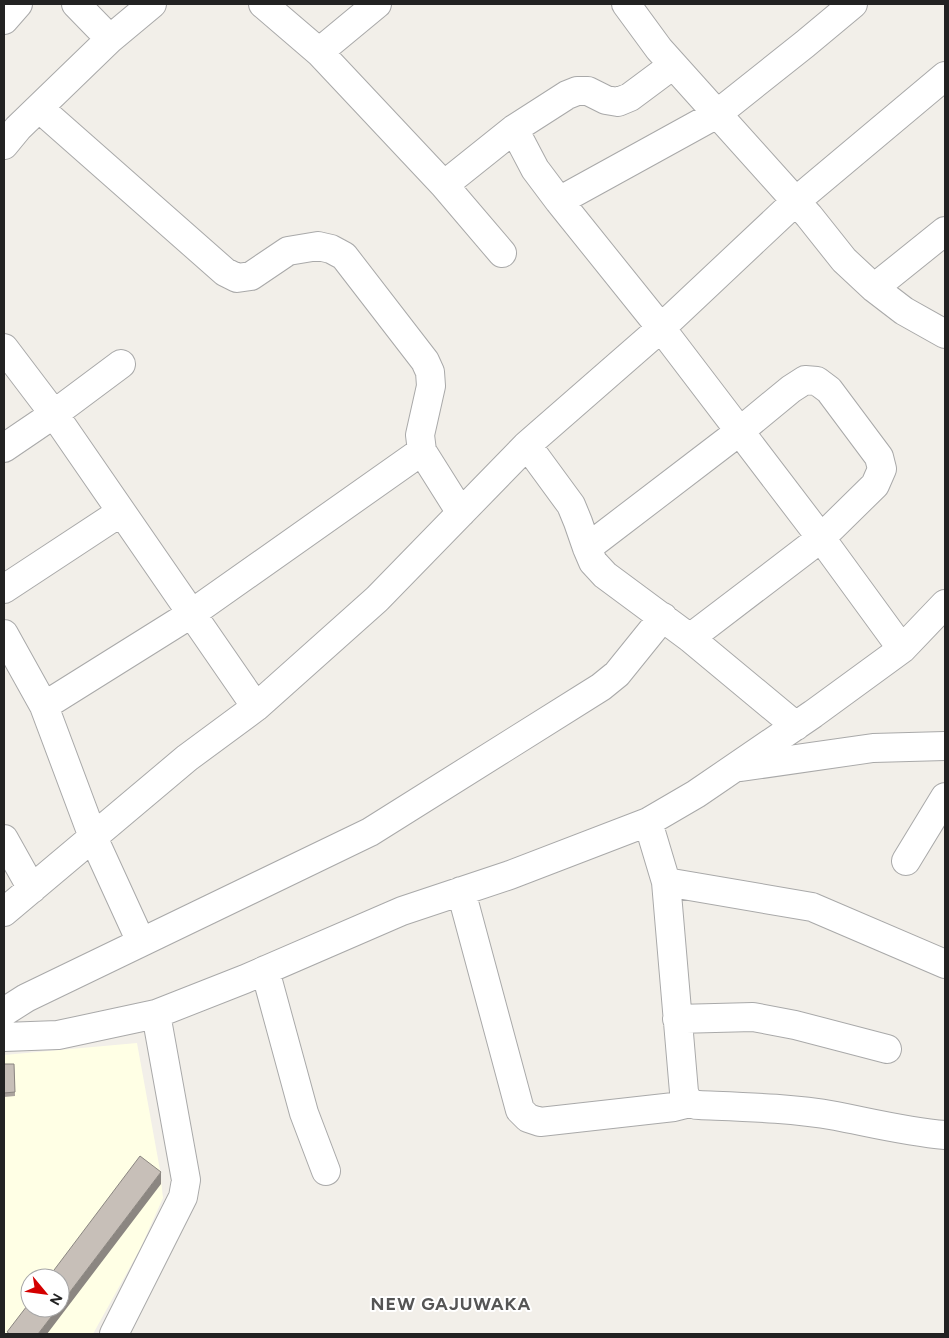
<svg xmlns="http://www.w3.org/2000/svg" width="949" height="1338" font-family="Figtree,sans-serif">
	<rect width="100%" height="100%" fill="#f2efe9"/>
	<path fill="#ffffe5" fill-rule="evenodd" d="M 137,1043 L 160,1170 L 163,1198 L 140,1249 L 93,1334 L 4,1334 L 4,1055 ZM 30,1278 L 60,1278 L 60,1308 L 30,1308 Z"/>
	<g fill="none" stroke-linecap="round" stroke-linejoin="round">
		<g stroke="#a9a9a9" stroke-width="30">
			<path id="minor" d="M 76,4 L 110,39
				M 263,4 L 319,52 L 377,4
				M 626,4 L 659,49 L 809,216 L 844,260 L 874,288 L 904,311 L 945,334
				M 4,20 L 18,4
				M 319,52 L 444,185 L 502,253
				M 39,108 L 225,272 L 237,278 L 251,276 L 288,251 L 318,246 L 331,249 L 344,256 L 425,361 L 430,372 L 431,386 L 420,435 L 422,451 L 461,513
				M 514,129 L 535,169 L 559,201 L 661,328 L 821,538 L 902,649
				M 4,145 L 18,128 L 110,39 L 152,4
				M 444,185 L 514,129 L 567,95 L 577,91 L 588,91 L 606,100 L 618,102 L 630,97 L 673,65
				M 559,201 L 717,114 L 805,44 L 853,4
				M 874,288 L 945,231
				M 4,348 L 54,414 L 256,707
				M 527,445 L 571,505 L 578,522 L 587,548 L 593,562 L 605,575 L 690,638 L 796,726
				M 4,448 L 54,414 L 121,364
				M 587,548 L 740,431 L 791,389 L 805,380 L 817,381 L 829,390 L 879,457 L 882,469 L 875,485 L 821,538 L 690,638
				M 4,589 L 121,512
				M 4,634 L 44,706 L 93,837 L 141,942
				M 44,706 L 191,614 L 422,451
				M 741,767 L 873,748 L 945,746
				M 648,822 L 666,882 L 812,907 L 945,964
				M 4,839 L 32,889
				M 906,861 L 945,797
				M 666,882 L 684,1092 C 687,1100 690,1105 699,1105 C 745,1107 790,1108 836,1116 C 872,1123 908,1132 945,1135
				M 461,891 L 520,1110 L 528,1118 L 540,1122 L 674,1107 L 690,1103
				M 4,912 L 187,758 L 256,707 L 377,599 L 527,445 L 661,328 L 796,201 L 945,76
				M 265,970 L 304,1113 L 326,1171
				M 4,1012 L 26,998 L 370,832 L 601,687 L 617,674 L 663,617
				M 677,1019 L 753,1017 L 795,1025 L 887,1049
				M 4,1037 L 58,1035 L 156,1014 L 245,979 L 402,911 L 510,875 L 648,822 L 696,794 L 813,714 L 902,649 L 945,604
				M 114,1334 L 183,1197 L 186,1180 L 156,1014"/>
		</g>
		<use href="#minor" stroke="#fff" stroke-width="28"/>
	</g>
	<path fill="#aba49e" d="M 4,1064 L 14,1064 L 15,1096 L 4,1097 Z"/>
	<path fill="#8b8681" d="M 161,1172 L 161,1184 L 47,1334 L 38,1334 L 58,1308 L 60,1308 L 60,1305 Z"/>
	<path fill="#c7bfb8" stroke="#8b8681" d="M 4,1064 L 14,1064 L 15,1092 L 4,1093 Z
		M 140,1156 L 161,1172 L 60,1305 L 60,1278 L 48,1278 Z
		M 30,1302 L 30,1308 L 58,1308 L 38,1334 L 10,1334 L 7,1332 Z"/>
	<g text-anchor="middle" dominant-baseline="central" stroke-width="4" stroke-linejoin="round" paint-order="stroke">
		<g font-size="18" font-weight="bold" letter-spacing="1" fill="#555" stroke="#fff">
			<text x="451" y="1304">NEW GAJUWAKA</text>
		</g>
	</g>
	<rect width="949" height="1338" fill="none" stroke="#222222" stroke-width="10"/>
	<g transform="translate(45 1293) rotate(119)"><circle r="24" fill="#ffffff" stroke="#a7a7a7"/>
	<path d="M0-4L9 19L0 12L-9 19Z" fill="#d40000"/>
	<text y="-8" font-size="14" font-weight="bold" text-anchor="middle" fill="#222222">N</text>
	</g>
</svg>
